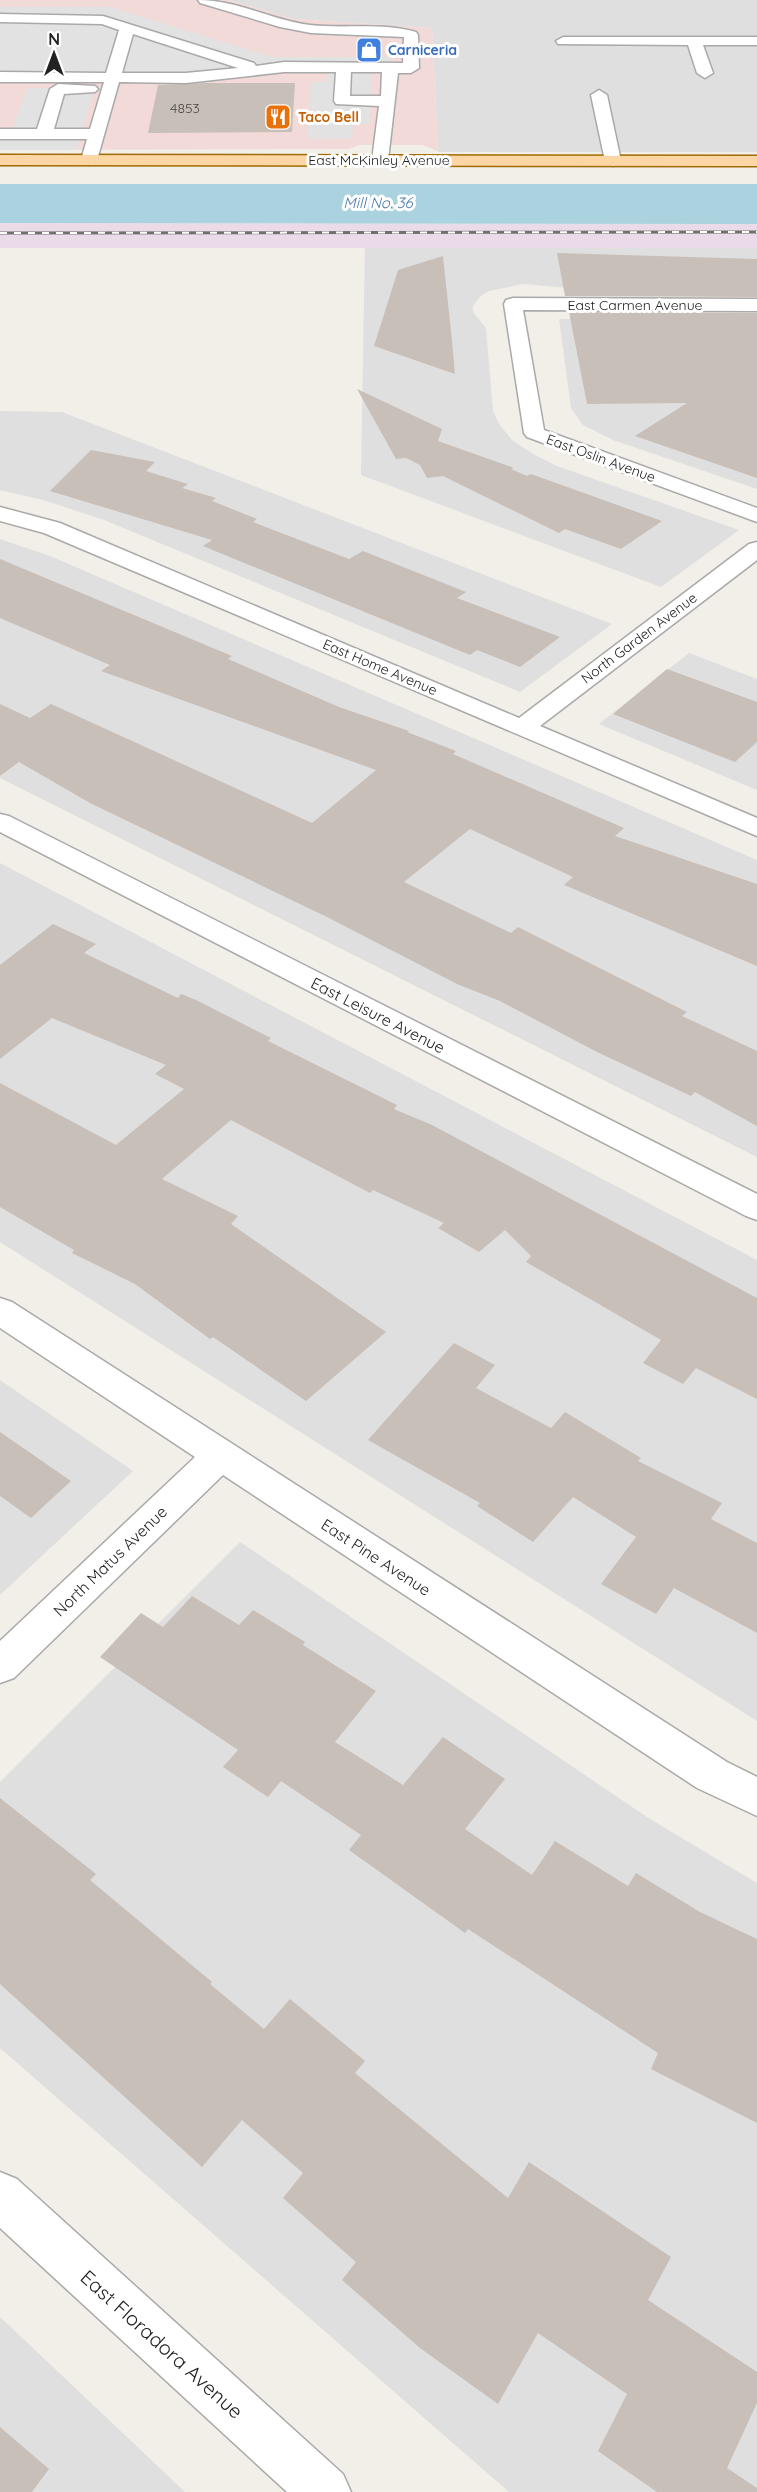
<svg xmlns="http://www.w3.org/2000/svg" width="757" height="2492" font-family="Quicksand,sans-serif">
	<rect width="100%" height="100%" fill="#f2efe9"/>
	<path fill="#e0dfdf" d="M 229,0 L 757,0 L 757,152 L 438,152 L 432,28 L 294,19 Z
		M 365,242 L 757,242 L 757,289 L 568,288 L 523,284 L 489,291 L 481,296 L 473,306 L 473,312 L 486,328 L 493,411 L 499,424 L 512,440 L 533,454 L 557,466 L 739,530 L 661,587 L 361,475 Z
		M 559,319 L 757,319 L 757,489 L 613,440 L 583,425 L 571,408 Z
		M 0,411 L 62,412 L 612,624 L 520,692 L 104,520 L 43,500 L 0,490 Z
		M 0,539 L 50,556 L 757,860 L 757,1157 L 0,778 Z
		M 689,653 L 757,679 L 757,790 L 599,724 Z
		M 0,863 L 757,1260 L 757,1721 L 0,1242 Z
		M 0,1380 L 133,1471 L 0,1595 Z
		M 240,1542 L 650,1819 L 757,1883 L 757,2492 L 509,2492 L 0,2048 L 0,1782 Z
		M 0,2317 L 51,2365 L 185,2492 L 0,2492 Z"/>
	<path fill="#f2dad9" d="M 0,0 L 229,0 L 294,19 L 432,28 L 438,151 L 422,145 L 360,145 L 349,149 L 0,150 Z"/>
	<path fill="#ebdbe8" d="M 0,223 L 757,224 L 757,248 L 0,248 Z"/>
	<path fill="#e2e2e2" d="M 0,7 L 110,7 L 272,57 L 390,57 L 391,65 L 204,72 L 0,72 Z
		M 327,73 L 371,73 L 370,124 L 353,124 L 352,139 L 307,139 L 311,82 L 326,82 Z
		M 27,88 L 94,88 L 76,150 L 0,150 L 0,128 L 13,128 Z"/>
	<path fill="#aad3df" d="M 0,184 L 757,184 L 757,224 L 0,223 Z"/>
	<path fill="#c7bfb8" d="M 205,83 L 295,83 L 292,132 L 148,133 L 158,85 Z
		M 557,253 L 757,259 L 757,297 L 565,296 Z
		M 443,256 L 452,341 L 455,374 L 374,346 L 398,270 Z
		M 569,312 L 757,313 L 757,478 L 635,436 L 687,403 L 587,404 Z
		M 357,389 L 442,429 L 438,441 L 514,468 L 511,469 L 527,476 L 531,474 L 662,521 L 621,549 L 565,529 L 559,533 L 443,476 L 427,478 L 420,465 L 406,458 L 396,459 Z
		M 91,450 L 155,462 L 146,471 L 188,484 L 182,488 L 216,498 L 212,501 L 257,519 L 253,522 L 349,559 L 363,551 L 466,592 L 457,598 L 560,637 L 520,667 L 477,650 L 470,655 L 203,546 L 212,540 L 50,491 Z
		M 0,559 L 232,656 L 228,659 L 339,707 L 409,731 L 407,732 L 456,751 L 453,754 L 624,828 L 615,836 L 757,884 L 757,966 L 564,885 L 573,877 L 470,829 L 404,882 L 511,933 L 518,927 L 687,1012 L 682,1016 L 757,1051 L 757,1126 L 695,1092 L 691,1096 L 597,1052 L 500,1001 L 457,984 L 327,917 L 90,803 L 19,762 L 0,776 L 0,704 L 30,718 L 51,704 L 312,823 L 376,770 L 101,671 L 110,665 L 0,618 Z
		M 667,669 L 757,702 L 757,742 L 735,762 L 613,714 Z
		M 53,924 L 96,944 L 84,953 L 178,998 L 181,994 L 196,1000 L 271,1038 L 268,1041 L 397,1105 L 394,1109 L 432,1125 L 757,1298 L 757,1399 L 696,1368 L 683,1384 L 643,1363 L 661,1340 L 526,1262 L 531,1256 L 505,1230 L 479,1252 L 438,1228 L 444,1223 L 373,1190 L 370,1193 L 231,1120 L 162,1179 L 238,1216 L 231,1224 L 386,1332 L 306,1401 L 213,1337 L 210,1339 L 135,1284 L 72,1253 L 74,1250 L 0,1207 L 0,1083 L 116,1145 L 184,1089 L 155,1074 L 166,1065 L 52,1018 L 0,1059 L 0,965 Z
		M 454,1343 L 495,1365 L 476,1388 L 551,1428 L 565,1412 L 641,1458 L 638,1461 L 722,1503 L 711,1519 L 757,1543 L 757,1633 L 674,1588 L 656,1614 L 601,1584 L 636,1537 L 573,1497 L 533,1542 L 477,1506 L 480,1503 L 368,1440 Z
		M 0,1432 L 71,1481 L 31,1518 L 0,1496 Z
		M 192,1596 L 239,1625 L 253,1610 L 305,1642 L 303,1645 L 376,1691 L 335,1742 L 403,1785 L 443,1737 L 505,1779 L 465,1829 L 532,1875 L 555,1841 L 628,1886 L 636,1873 L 700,1912 L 757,1939 L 757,2123 L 651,2069 L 658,2053 L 468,1929 L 465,1933 L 349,1850 L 361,1835 L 281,1781 L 268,1797 L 223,1767 L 238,1750 L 100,1657 L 141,1613 L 163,1627 Z
		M 0,1798 L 96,1874 L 90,1880 L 212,1982 L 210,1984 L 264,2029 L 290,1999 L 365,2061 L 355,2073 L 508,2198 L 529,2162 L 671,2257 L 648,2300 L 757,2372 L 757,2403 L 727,2468 L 757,2488 L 757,2492 L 657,2492 L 598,2451 L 627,2394 L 538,2333 L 498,2404 L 420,2348 L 342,2280 L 356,2262 L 283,2198 L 303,2173 L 242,2120 L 202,2167 L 0,1984 Z
		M 0,2427 L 49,2469 L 32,2492 L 0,2492 Z"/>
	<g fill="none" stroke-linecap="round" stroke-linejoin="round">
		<g stroke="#a9a9a9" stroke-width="3">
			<path id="minor" d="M 198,0 C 238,0 271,20 310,25 C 346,29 381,22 416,32 L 418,35 L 419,68 L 411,73 L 398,73 L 388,160 L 386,164 L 374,164 L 372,160 L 379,106 L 336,104 L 334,101 L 336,72 L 284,72 L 186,83 L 119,82 L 97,160 L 89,165 L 81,160 L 87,139 L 0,139 L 0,129 L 37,129 L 50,89 L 58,84 L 95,86 L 98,89 L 95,92 L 64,94 L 54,129 L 90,129 L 104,82 L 0,82 L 0,72 L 106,73 L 119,30 L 102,24 L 0,22 L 0,14 L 103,16 L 254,63 L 256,66 L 284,62 L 403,63 L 404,37 L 311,33 L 280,27 L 200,3 ZM 133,34 L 238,68 L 186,73 L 122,73 ZM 351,72 L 382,72 L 381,96 L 350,96 Z
				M 563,37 L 757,37 L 757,45 L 703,45 L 713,73 L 705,78 L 697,73 L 688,45 L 558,44 L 556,41 Z
				M 599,90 L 607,95 L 621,161 L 613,166 L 605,161 L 591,95 Z
				M 513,298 L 757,299 L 757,311 L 523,310 L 544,430 L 757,508 L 757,522 L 527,437 L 524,433 L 504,304 L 506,300 Z
				M 0,507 L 60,523 L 519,718 L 749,544 L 757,542 L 757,560 L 540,726 L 757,818 L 757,836 L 44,533 L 0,521 Z
				M 0,814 L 9,816 L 757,1194 L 757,1220 L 746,1216 L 0,832 Z
				M 0,1298 L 12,1302 L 727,1762 L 757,1777 L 757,1816 L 697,1788 L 223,1475 L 14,1678 L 0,1683 L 0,1641 L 195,1457 L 0,1328 Z
				M 0,2172 L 17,2179 L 343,2474 L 351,2492 L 287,2492 L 0,2228 Z"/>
		</g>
		<g stroke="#a06b00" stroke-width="3">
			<path id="major" d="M 0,155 L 757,156 L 757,166 L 0,165 Z"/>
		</g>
		<use href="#minor" fill="#fff" fill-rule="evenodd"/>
		<use href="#major" fill="#fcd6a4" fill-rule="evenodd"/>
		<g stroke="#707070" stroke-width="3">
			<path id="rail" d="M 0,233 L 757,232"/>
		</g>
		<use href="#rail" stroke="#fff" stroke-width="2" stroke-dasharray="7" stroke-linecap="butt"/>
	</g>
	<defs>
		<g id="shop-square" transform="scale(1.35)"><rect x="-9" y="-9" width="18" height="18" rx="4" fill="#3f7fe0" stroke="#fff"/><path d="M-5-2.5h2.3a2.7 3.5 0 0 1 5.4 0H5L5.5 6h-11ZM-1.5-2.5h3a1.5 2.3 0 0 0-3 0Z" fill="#fff"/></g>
		<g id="restaurant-square" transform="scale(1.35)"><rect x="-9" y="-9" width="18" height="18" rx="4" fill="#e8710a" stroke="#fff"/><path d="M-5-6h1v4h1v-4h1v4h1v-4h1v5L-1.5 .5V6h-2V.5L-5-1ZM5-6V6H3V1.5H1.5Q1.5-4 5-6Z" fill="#fff"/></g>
	</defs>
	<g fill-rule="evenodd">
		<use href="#shop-square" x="369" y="50"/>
		<use href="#restaurant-square" x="278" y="117"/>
	</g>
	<g text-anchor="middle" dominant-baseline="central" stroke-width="6" stroke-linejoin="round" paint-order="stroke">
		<g font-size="14" font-weight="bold" fill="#366cbe" stroke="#fff" text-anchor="start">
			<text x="388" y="50">Carniceria</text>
		</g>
		<g font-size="14" fill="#4b4948">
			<text x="185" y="108">4853</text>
		</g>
		<g font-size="14" font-weight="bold" fill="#c56008" stroke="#fff" text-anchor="start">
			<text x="298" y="117">Taco Bell</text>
		</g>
		<g font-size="14" fill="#222" stroke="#fff">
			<text x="379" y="160">East McKinley Avenue</text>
			<text x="635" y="305">East Carmen Avenue</text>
			<text transform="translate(601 458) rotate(20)">East Oslin Avenue</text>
			<text transform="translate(639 638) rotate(-37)">North Garden Avenue</text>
			<text transform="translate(380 667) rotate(23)">East Home Avenue</text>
		</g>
		<g font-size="15" font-style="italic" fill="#4a7aab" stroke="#fff">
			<text x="378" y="202">Mill No. 36</text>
		</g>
		<g font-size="16" fill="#222" stroke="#fff">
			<text transform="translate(378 1015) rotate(27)">East Leisure Avenue</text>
			<text transform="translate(376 1557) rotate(33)">East Pine Avenue</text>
			<text transform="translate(110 1561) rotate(-44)">North Matus Avenue</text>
		</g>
		<g font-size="20" fill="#222" stroke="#fff">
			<text transform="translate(162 2344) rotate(42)">East Floradora Avenue</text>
		</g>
	</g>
	<g transform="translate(54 54)" stroke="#ffffff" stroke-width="4.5" paint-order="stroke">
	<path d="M0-4.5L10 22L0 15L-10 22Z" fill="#222222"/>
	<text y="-9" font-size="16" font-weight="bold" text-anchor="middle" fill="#222222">N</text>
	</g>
</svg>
